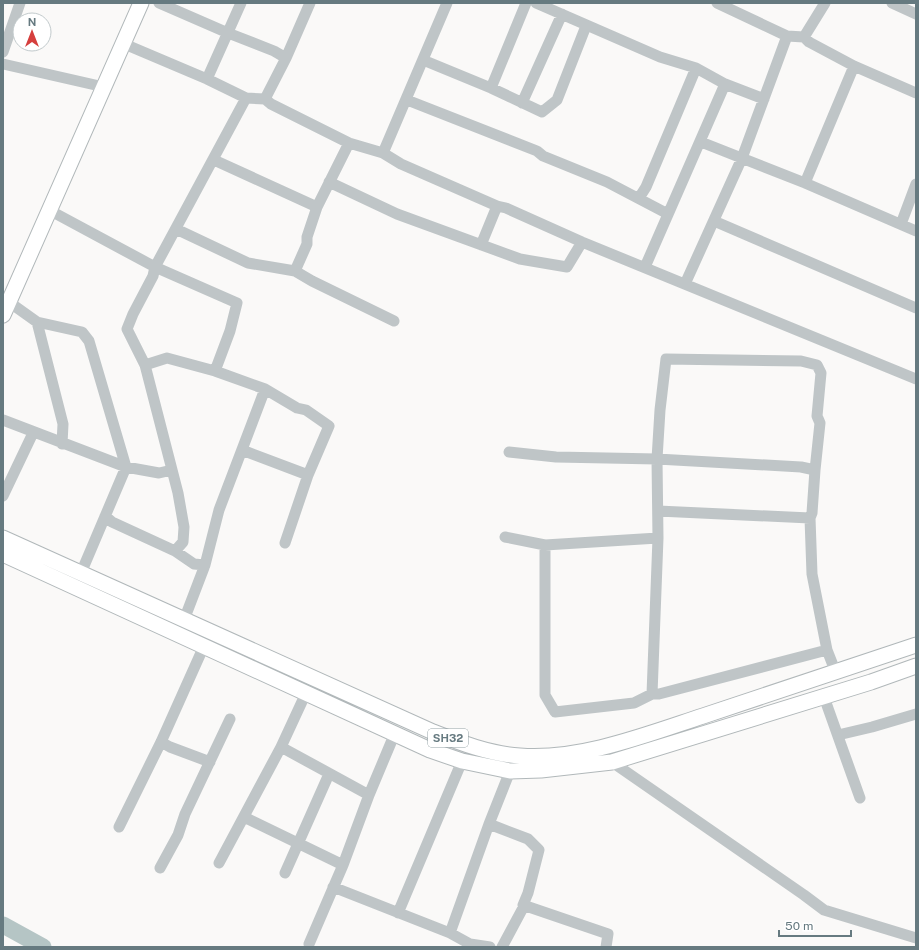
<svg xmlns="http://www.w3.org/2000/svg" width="919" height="950" font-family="'Public Sans',sans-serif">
	<rect width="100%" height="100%" fill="#faf9f8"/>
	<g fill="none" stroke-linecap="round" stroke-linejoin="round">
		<path stroke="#b5c5c5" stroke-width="17" d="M 3,925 L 43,947"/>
		<g stroke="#b1b8ba" stroke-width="17">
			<path id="major" d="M 3,315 L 141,3
				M 3,538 L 433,732 C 461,743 490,754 520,756 C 579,761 648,734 703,716 C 774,693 845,669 916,645
				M 3,554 L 430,750 L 462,761 L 510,771 L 541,770 L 612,762 L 871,682 L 916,666"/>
		</g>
		<path stroke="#bfc5c7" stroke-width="11" d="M 159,3 L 228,33 L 274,51 L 286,58
			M 536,3 L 660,57 L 696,68 L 725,84 L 764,99
			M 717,3 L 787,36 L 804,37 L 825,3
			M 892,3 L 916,14
			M 804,37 L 809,42 L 854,66 L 916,93
			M 122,43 L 207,79 L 246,98 L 265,99 L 271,104 L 349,143 L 383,153 L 401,164 L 497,206 L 506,208 L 582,242 L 916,379
			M 3,52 L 20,3
			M 423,60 L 491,88 L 542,112 L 557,100 L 586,26
			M 3,64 L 104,87
			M 207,79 L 241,3
			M 491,88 L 526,3
			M 265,99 L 286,58 L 310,3
			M 407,100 L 537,151 L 543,156 L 607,182 L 668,214
			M 522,103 L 562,14
			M 701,142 L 805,183 L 916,231
			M 383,153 L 447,3
			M 214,160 L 317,207
			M 329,182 L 397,214 L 520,259 L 567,267 L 582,242
			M 805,183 L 854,66
			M 639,198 L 646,187 L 696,68
			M 49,210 L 155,267 L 237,303 L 230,331 L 215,371
			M 714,221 L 916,308
			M 901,224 L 916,184
			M 176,229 L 248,263 L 295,271 L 312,281 L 394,321
			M 481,245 L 497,206
			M 645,267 L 725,84
			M 295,271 L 307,244 L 307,237 L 317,207 L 349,143
			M 685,284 L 742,158 L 787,36
			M 9,302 L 37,322 L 82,332 L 89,341 L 126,467 L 81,573
			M 37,322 L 63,424 L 62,444
			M 145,365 L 167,358 L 215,371 L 265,389 L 297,408 L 306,410 L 329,426 L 308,475 L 285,543
			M 3,420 L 126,467 L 159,473 L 172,470
			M 242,450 L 308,475
			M 509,452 L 556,457 L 657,459 L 801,467 L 815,470
			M 3,496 L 33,433
			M 658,511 L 810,518
			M 105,516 L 112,522 L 175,551 L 194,564 L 205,565
			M 505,537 L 545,545 L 658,538
			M 545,545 L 545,695 L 555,712 L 634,703 L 652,694 L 659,694 L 827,650
			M 175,551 L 183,542 L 184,527 L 178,493 L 145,365 L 127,329 L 133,314 L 153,276 L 155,267 L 246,98
			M 184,620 L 205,565 L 219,510 L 265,389
			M 652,694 L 658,538 L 657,459 L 660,410 L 666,359 L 801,361 L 817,365 L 821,373 L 817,416 L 820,423 L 815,470 L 812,513 L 810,518 L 812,574 L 827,650 L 836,673
			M 824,697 L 860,798
			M 838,735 L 872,727 L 916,714
			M 161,742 L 170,747 L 210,762
			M 281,747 L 369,795
			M 612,762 L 804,895 L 824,910 L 916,938
			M 244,817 L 343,865
			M 489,824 L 528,839 L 539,850 L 528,893 L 523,905 L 608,934 L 606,947
			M 119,827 L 161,742 L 204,646
			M 219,863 L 281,747 L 306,693
			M 160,868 L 178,835 L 185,814 L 230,719
			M 285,873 L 329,774
			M 333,887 L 450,933 L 470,944 L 490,947
			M 398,913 L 462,761
			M 450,933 L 489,824 L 510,771
			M 309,944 L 343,865 L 369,795 L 395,733
			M 502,947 L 524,906"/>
		<use href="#major" stroke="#fff" stroke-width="15"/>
	</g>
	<g text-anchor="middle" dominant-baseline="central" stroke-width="4" stroke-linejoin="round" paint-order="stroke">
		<rect fill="#fff" stroke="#94a2a6" stroke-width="1" x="428" y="729" width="40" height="18" rx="3"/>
		<g font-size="11" font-weight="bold" fill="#667a80">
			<text x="448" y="738">SH32</text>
		</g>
	</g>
	<rect width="919" height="950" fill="none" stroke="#667a80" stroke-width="8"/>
	<g transform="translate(32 32)"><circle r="19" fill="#ffffff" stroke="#c2cacc"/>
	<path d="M0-3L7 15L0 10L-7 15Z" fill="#d53f3d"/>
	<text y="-6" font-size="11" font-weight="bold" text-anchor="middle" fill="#667a80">N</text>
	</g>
	<path d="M779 930v6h72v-6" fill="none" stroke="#667a80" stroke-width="2"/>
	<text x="785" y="930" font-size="12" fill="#667a80" stroke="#ffffff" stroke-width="3" paint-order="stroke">50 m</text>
</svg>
